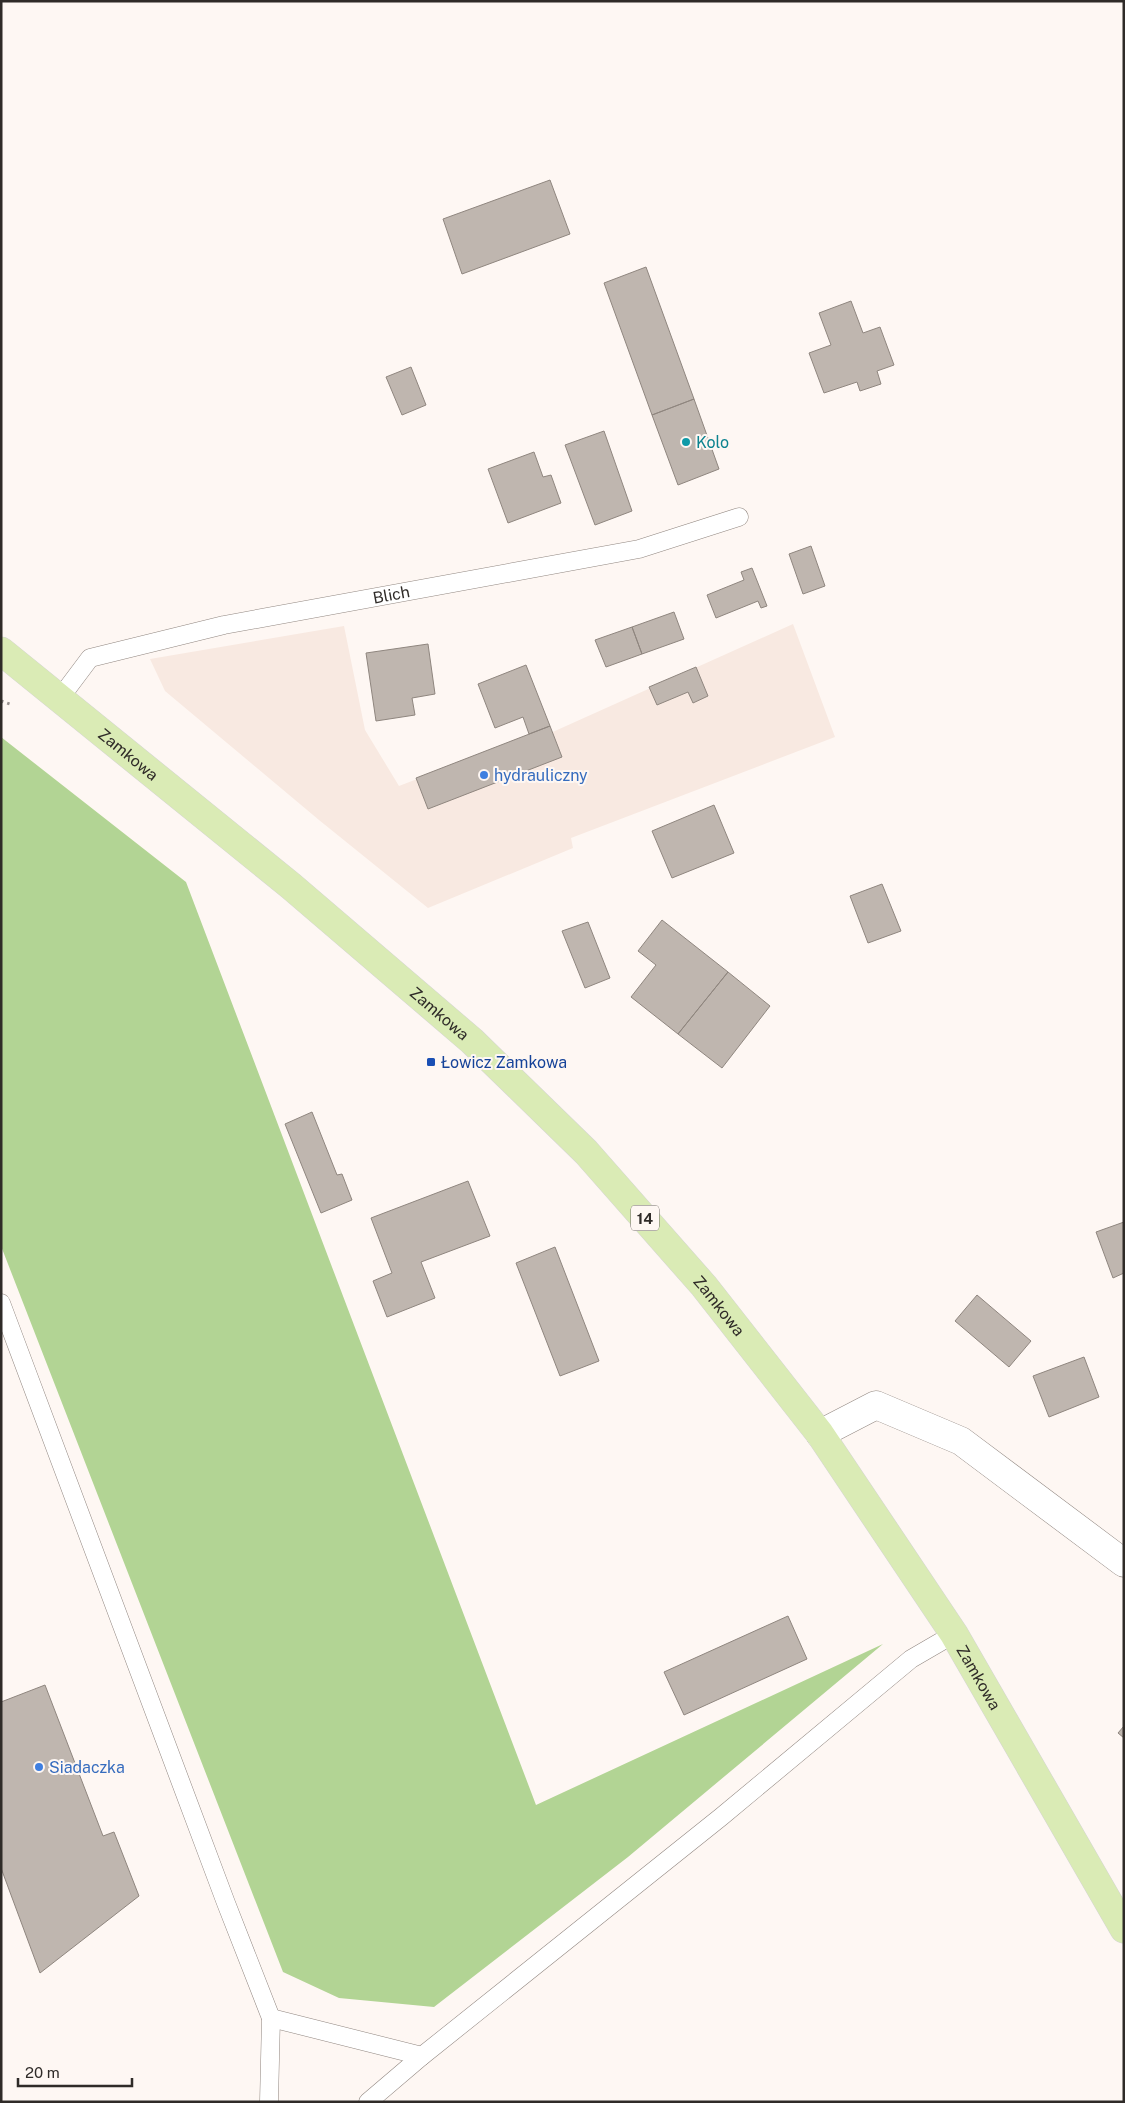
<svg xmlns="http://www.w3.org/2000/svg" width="1125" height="2103" font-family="'Public Sans',sans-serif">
	<rect width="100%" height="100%" fill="#fef7f3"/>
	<path fill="#f8e9e1" d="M 793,624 L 835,737 L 571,838 L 573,848 L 428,908 L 319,820 L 165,691 L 150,659 L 344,626 L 365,730 L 399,786 L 513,742 L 546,735 Z"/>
	<path fill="#b2d494" d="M 1,737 L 186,882 L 536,1805 L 883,1644 L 628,1857 L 434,2007 L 339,1998 L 283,1972 L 1,1246 Z"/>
	<path fill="#bfb6af" stroke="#8f867f" d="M 550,180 L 570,234 L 462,274 L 443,219 Z
		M 646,267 L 694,399 L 652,415 L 604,283 Z
		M 851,301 L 863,333 L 880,327 L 894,365 L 877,371 L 881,384 L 860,391 L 857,382 L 824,393 L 809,353 L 831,345 L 819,313 Z
		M 411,367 L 426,405 L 402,415 L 386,377 Z
		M 694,399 L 719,469 L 678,485 L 652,415 Z
		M 604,431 L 632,511 L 595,525 L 565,445 Z
		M 534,452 L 543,477 L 551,475 L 561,503 L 508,523 L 488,469 Z
		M 811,546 L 825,586 L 803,594 L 789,554 Z
		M 752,568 L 767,606 L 761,608 L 758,601 L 716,618 L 707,595 L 744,580 L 741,572 Z
		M 674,612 L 684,639 L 642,654 L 632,627 Z
		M 632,627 L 642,654 L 606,667 L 595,640 Z
		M 428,644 L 435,694 L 412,698 L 415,715 L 376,721 L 366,653 Z
		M 526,665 L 550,726 L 529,734 L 523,717 L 495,728 L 478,684 Z
		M 696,667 L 708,696 L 693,703 L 688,692 L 657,705 L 649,687 Z
		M 550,726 L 562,757 L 428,809 L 416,778 Z
		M 714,805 L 734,853 L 672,878 L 652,831 Z
		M 882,884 L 901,931 L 868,943 L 850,896 Z
		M 662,920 L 728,972 L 678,1034 L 631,997 L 656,965 L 638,951 Z
		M 588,922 L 610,978 L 585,988 L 562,931 Z
		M 728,972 L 770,1006 L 722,1068 L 678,1034 Z
		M 312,1112 L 337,1175 L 342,1174 L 352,1200 L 321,1213 L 285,1124 Z
		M 468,1181 L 490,1236 L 421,1262 L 435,1298 L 387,1317 L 373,1281 L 392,1273 L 371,1218 Z
		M 1124,1222 L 1124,1273 L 1113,1278 L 1096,1232 Z
		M 555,1247 L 599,1361 L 560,1376 L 516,1263 Z
		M 977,1295 L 1031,1341 L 1009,1367 L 955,1321 Z
		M 1084,1357 L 1099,1397 L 1049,1417 L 1033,1376 Z
		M 788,1616 L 807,1659 L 684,1715 L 664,1672 Z
		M 45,1685 L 103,1836 L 114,1832 L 139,1896 L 40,1973 L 1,1868 L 1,1702 Z
		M 1124,1726 L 1124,1738 L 1118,1733 Z"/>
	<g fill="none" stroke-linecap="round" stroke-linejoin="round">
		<g stroke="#918781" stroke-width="19">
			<g id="lane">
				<path id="s1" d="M 60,698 L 90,658 L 224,625 L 639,549 L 739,517"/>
				<path d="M 1,1303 L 226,1903 L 271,2018 L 269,2102"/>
				<path d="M 271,2018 L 422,2056"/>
				<path d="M 368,2102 L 422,2056 L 721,1817 L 911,1659 L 954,1634"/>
			</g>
		</g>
		<g stroke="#918781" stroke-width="29">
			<path id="street" d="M 820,1434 L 876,1405 L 961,1441 L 1124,1563"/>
		</g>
		<g stroke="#d5d5d4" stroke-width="29">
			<g id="primary">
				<path id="s2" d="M 1,651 L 291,886 L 472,1041 L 586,1152 L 704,1286 L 820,1434 L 954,1634 L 1124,1929"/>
			</g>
		</g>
		<path stroke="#97918e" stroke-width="3" stroke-dasharray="2.5 4" stroke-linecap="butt" d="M 1,701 L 10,704"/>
		<use href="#lane" stroke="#fff" stroke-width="18"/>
		<use href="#street" stroke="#fff" stroke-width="28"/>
		<use href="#primary" stroke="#daebb5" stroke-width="28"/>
	</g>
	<circle fill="#0f9aa8" stroke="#fef7f3" stroke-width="2" cx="686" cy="442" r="5"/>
	<g fill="#3f7fe0" stroke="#fef7f3" stroke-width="2">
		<circle cx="484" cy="775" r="5"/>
		<circle cx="39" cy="1767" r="5"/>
	</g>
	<rect fill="#1a4fb4" stroke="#fef7f3" stroke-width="2" x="426" y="1057" width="10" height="10" rx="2.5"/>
	<g text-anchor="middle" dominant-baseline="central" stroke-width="4" stroke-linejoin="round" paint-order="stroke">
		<rect fill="#fef7f3" stroke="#6d6865" stroke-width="1" x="631" y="1205.5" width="28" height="25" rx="4"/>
		<g font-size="15" font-weight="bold" fill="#2f2b28">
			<text x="645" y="1218">14</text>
		</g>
		<g font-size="16" fill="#0d838f" stroke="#fef7f3" text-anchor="start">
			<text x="696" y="442">Kolo</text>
		</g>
		<g font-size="16" fill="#2f2b28" stroke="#fef7f3">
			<text stroke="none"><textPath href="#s1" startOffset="358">Blich</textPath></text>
			<text stroke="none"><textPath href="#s2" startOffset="164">Zamkowa</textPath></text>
			<text stroke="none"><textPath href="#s2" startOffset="569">Zamkowa</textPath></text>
			<text stroke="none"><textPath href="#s2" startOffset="974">Zamkowa</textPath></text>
			<text stroke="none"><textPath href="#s2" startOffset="1428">Zamkowa</textPath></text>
		</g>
		<g font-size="16" fill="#366cbe" stroke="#fef7f3" text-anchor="start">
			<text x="494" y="775">hydrauliczny</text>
			<text x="49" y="1767">Siadaczka</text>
		</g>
		<g font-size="16" fill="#164399" stroke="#fef7f3" text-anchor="start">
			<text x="441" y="1062">Łowicz Zamkowa</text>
		</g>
	</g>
	<rect width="1125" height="2103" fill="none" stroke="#2f2b28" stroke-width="5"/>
	<path d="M18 2078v8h114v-8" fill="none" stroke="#2f2b28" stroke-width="2.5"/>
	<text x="25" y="2078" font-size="15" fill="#2f2b28" stroke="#fef7f3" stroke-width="4" paint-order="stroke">20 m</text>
</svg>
